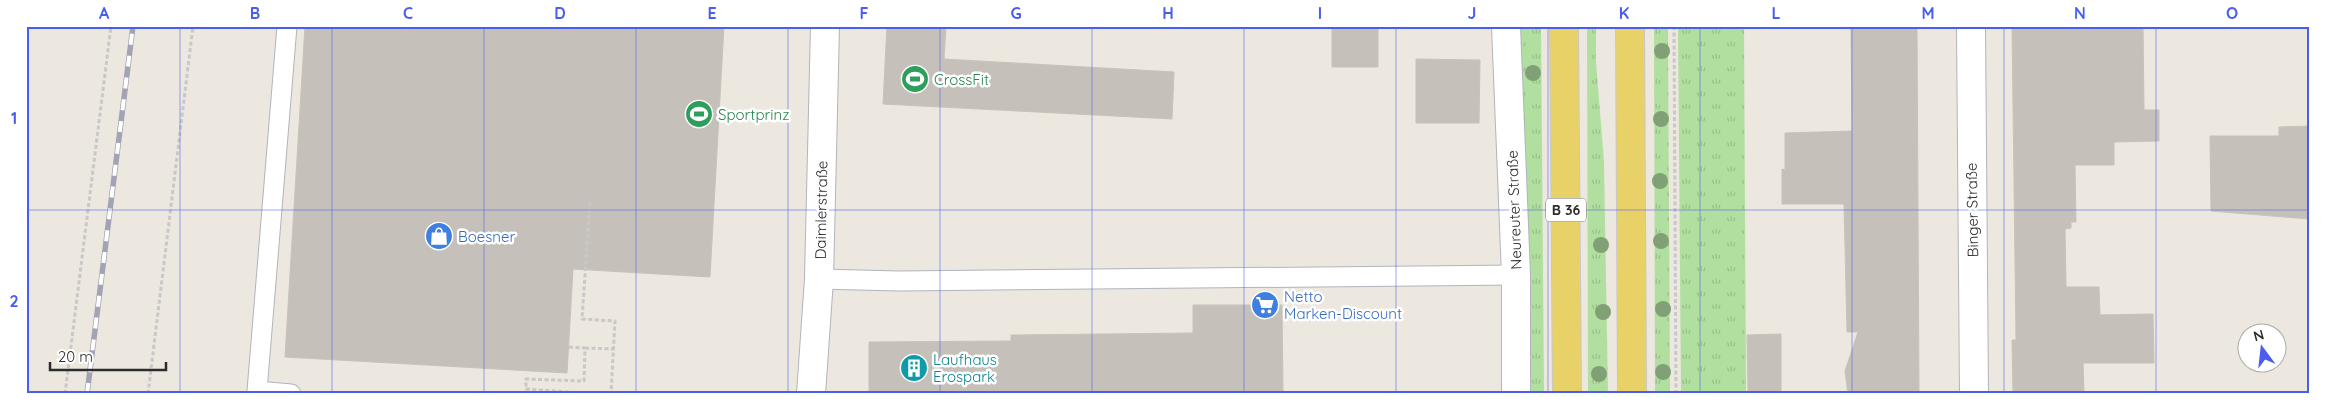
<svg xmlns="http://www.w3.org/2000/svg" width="2335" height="420" font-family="Quicksand,sans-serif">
	<defs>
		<pattern id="grass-tufts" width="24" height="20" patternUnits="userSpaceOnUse" patternTransform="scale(1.25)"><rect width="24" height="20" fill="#b1df9f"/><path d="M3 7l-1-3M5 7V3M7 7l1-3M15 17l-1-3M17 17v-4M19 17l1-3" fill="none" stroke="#98c089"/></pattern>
	</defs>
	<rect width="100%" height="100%" fill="#ece7df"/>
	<path fill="url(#grass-tufts)" d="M 1521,26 L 1541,26 L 1544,394 L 1524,394 Z
		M 1587,26 L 1596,26 L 1596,62 L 1604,162 L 1608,394 L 1588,394 Z
		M 1654,26 L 1668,26 L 1670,394 L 1655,394 Z
		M 1678,26 L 1744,26 L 1746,394 L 1681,394 Z"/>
	<path fill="#c5c1ba" stroke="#c8c3b8" d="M 305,26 L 724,26 L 710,277 L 573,269 L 567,373 L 285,357 Z
		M 887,26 L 946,26 L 944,59 L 1174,72 L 1172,119 L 883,104 Z
		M 1332,26 L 1378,27 L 1378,67 L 1332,67 Z
		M 1851,26 L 1917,26 L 1919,394 L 1848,394 L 1845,371 L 1858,332 L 1847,332 L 1844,204 L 1782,204 L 1782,169 L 1785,170 L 1785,133 L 1852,131 Z
		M 2012,26 L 2143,26 L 2144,110 L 2159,110 L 2159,141 L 2114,142 L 2114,165 L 2075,165 L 2076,222 L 2071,222 L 2071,228 L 2065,229 L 2066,287 L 2099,287 L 2100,315 L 2153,314 L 2154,363 L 2083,363 L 2084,394 L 2013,394 L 2012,340 L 2016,340 Z
		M 1416,59 L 1480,60 L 1479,123 L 1416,123 Z
		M 2309,126 L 2309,219 L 2211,211 L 2210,136 L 2279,136 L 2279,127 Z
		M 1193,305 L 1282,305 L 1283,394 L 869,394 L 869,342 L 1011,341 L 1011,335 L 1193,333 Z
		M 1781,334 L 1781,394 L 1748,394 L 1747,335 Z"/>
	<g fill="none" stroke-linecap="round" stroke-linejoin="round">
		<g stroke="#b2b4be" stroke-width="21">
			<path id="service" d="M 287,26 L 257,391 L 291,394
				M 819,279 L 899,281 L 1516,275"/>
		</g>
		<g stroke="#b2b4be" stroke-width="30">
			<path id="minor" d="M 1506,26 L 1516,275 L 1516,394
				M 1971,26 L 1974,394
				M 811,394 L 819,279 L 825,26"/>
		</g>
		<g stroke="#c8c8c8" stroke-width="30">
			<path id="primary" d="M 1564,26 L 1567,394
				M 1630,26 L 1632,394"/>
		</g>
		<path stroke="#c8c8c8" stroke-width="3" stroke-dasharray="4 2.5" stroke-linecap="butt" d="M 1674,26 L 1676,394
			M 590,202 L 582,319 L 615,321 L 611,394
			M 569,347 L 585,348 L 584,381 L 526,379 L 526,389 L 597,394
			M 585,348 L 614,349
			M 65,394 L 111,26
			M 148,394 L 193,26"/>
		<use href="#service" stroke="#fff" stroke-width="19"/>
		<use href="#minor" stroke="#fff" stroke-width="28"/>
		<use href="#primary" stroke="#e8d268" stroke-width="28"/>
		<g stroke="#a2a3b4" stroke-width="5.5">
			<path id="rail" d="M 87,394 L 133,26"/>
		</g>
		<use href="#rail" stroke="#fff" stroke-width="4" stroke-dasharray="11" stroke-linecap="butt"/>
	</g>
	<g fill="#81a075">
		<circle cx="1662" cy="51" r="8"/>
		<circle cx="1533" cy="73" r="8"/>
		<circle cx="1661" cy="119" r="8"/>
		<circle cx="1660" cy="181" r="8"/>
		<circle cx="1661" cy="241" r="8"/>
		<circle cx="1601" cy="245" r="8"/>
		<circle cx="1663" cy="309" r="8"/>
		<circle cx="1603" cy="312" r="8"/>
		<circle cx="1663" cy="372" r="8"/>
		<circle cx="1599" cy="374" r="8"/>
	</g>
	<path fill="none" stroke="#495eef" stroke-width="1" stroke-opacity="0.55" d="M 180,26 L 180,394M 332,26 L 332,394M 484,26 L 484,394M 636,26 L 636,394M 788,26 L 788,394M 940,26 L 940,394M 1092,26 L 1092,394M 1244,26 L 1244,394M 1396,26 L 1396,394M 1548,26 L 1548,394M 1700,26 L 1700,394M 1852,26 L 1852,394M 2004,26 L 2004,394M 2156,26 L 2156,394M 26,210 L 2309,210"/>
	<defs>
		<g id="stadium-disc" transform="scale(1.4375)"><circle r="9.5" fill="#2e9e5b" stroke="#fff"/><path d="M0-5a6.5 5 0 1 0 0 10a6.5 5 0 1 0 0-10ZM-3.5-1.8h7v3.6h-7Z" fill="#fff"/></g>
		<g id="shop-disc" transform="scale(1.4375)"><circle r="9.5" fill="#3f7fe0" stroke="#fff"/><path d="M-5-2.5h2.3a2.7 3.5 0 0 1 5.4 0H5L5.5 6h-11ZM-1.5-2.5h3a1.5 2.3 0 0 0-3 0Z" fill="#fff"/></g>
		<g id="supermarket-disc" transform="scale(1.4375)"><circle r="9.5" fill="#3f7fe0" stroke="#fff"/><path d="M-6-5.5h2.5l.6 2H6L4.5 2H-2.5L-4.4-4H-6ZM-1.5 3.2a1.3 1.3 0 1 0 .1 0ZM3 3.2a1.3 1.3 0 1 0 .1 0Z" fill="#fff"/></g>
		<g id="building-disc" transform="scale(1.4375)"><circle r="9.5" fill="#0f9aa8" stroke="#fff"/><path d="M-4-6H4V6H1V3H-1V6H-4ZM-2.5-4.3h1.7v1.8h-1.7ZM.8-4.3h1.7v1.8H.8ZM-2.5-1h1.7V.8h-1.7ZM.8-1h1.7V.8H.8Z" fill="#fff"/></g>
	</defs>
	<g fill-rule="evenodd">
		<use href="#stadium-disc" x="915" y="79"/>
		<use href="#stadium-disc" x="699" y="114"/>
		<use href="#shop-disc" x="439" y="236"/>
		<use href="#supermarket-disc" x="1265" y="305"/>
		<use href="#building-disc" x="914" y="368"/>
	</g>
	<g text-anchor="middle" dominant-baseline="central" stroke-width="5" stroke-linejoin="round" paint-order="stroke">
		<rect fill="#fff" stroke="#6b6b6b" stroke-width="1" x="1546" y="198.5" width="40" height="23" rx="4"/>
		<g font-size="14" font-weight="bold" fill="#2c2c2c">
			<text x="1566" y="210">B 36</text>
		</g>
		<g font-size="15" fill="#27864d" stroke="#fff" text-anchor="start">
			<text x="934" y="79">CrossFit</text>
			<text x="718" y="114">Sportprinz</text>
		</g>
		<g font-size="15" fill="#2c2c2c" stroke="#fff">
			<text transform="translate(821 210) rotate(-89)">Daimlerstraße</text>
			<text transform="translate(1514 210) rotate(-92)">Neureuter Straße</text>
			<text transform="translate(1972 210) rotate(-91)">Binger Straße</text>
		</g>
		<g font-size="15" fill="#366cbe" stroke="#fff" text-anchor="start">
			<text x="458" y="236">Boesner</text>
			<text x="1284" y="296">Netto<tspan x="1284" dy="17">Marken-Discount</tspan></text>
		</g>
		<g font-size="15" fill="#0d838f" stroke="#fff" text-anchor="start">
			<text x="933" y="359">Laufhaus<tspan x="933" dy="17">Erospark</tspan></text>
		</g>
	</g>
	<rect width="2335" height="420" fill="none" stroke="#ffffff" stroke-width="55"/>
	<g transform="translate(2262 348) rotate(345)"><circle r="24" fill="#ffffff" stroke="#ababab"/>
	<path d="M0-4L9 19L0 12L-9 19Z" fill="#495eef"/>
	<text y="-8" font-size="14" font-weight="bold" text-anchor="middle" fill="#2c2c2c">N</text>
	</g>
	<path d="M50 362v8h116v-8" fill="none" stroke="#2c2c2c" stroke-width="2.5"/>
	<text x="58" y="362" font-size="15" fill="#2c2c2c" stroke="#ffffff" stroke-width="4" paint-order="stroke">20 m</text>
	<rect x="28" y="28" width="2280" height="364" fill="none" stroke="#495eef" stroke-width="2"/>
	<g font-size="16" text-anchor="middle" font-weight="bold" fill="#495eef">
		<text x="104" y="19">A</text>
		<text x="255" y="19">B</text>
		<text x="408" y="19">C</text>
		<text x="560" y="19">D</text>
		<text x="712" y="19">E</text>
		<text x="864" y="19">F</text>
		<text x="1016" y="19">G</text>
		<text x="1168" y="19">H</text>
		<text x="1320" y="19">I</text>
		<text x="1472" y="19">J</text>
		<text x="1624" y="19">K</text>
		<text x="1776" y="19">L</text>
		<text x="1928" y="19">M</text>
		<text x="2080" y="19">N</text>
		<text x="2232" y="19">O</text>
		<text x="14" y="124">1</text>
		<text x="14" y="307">2</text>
	</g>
</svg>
